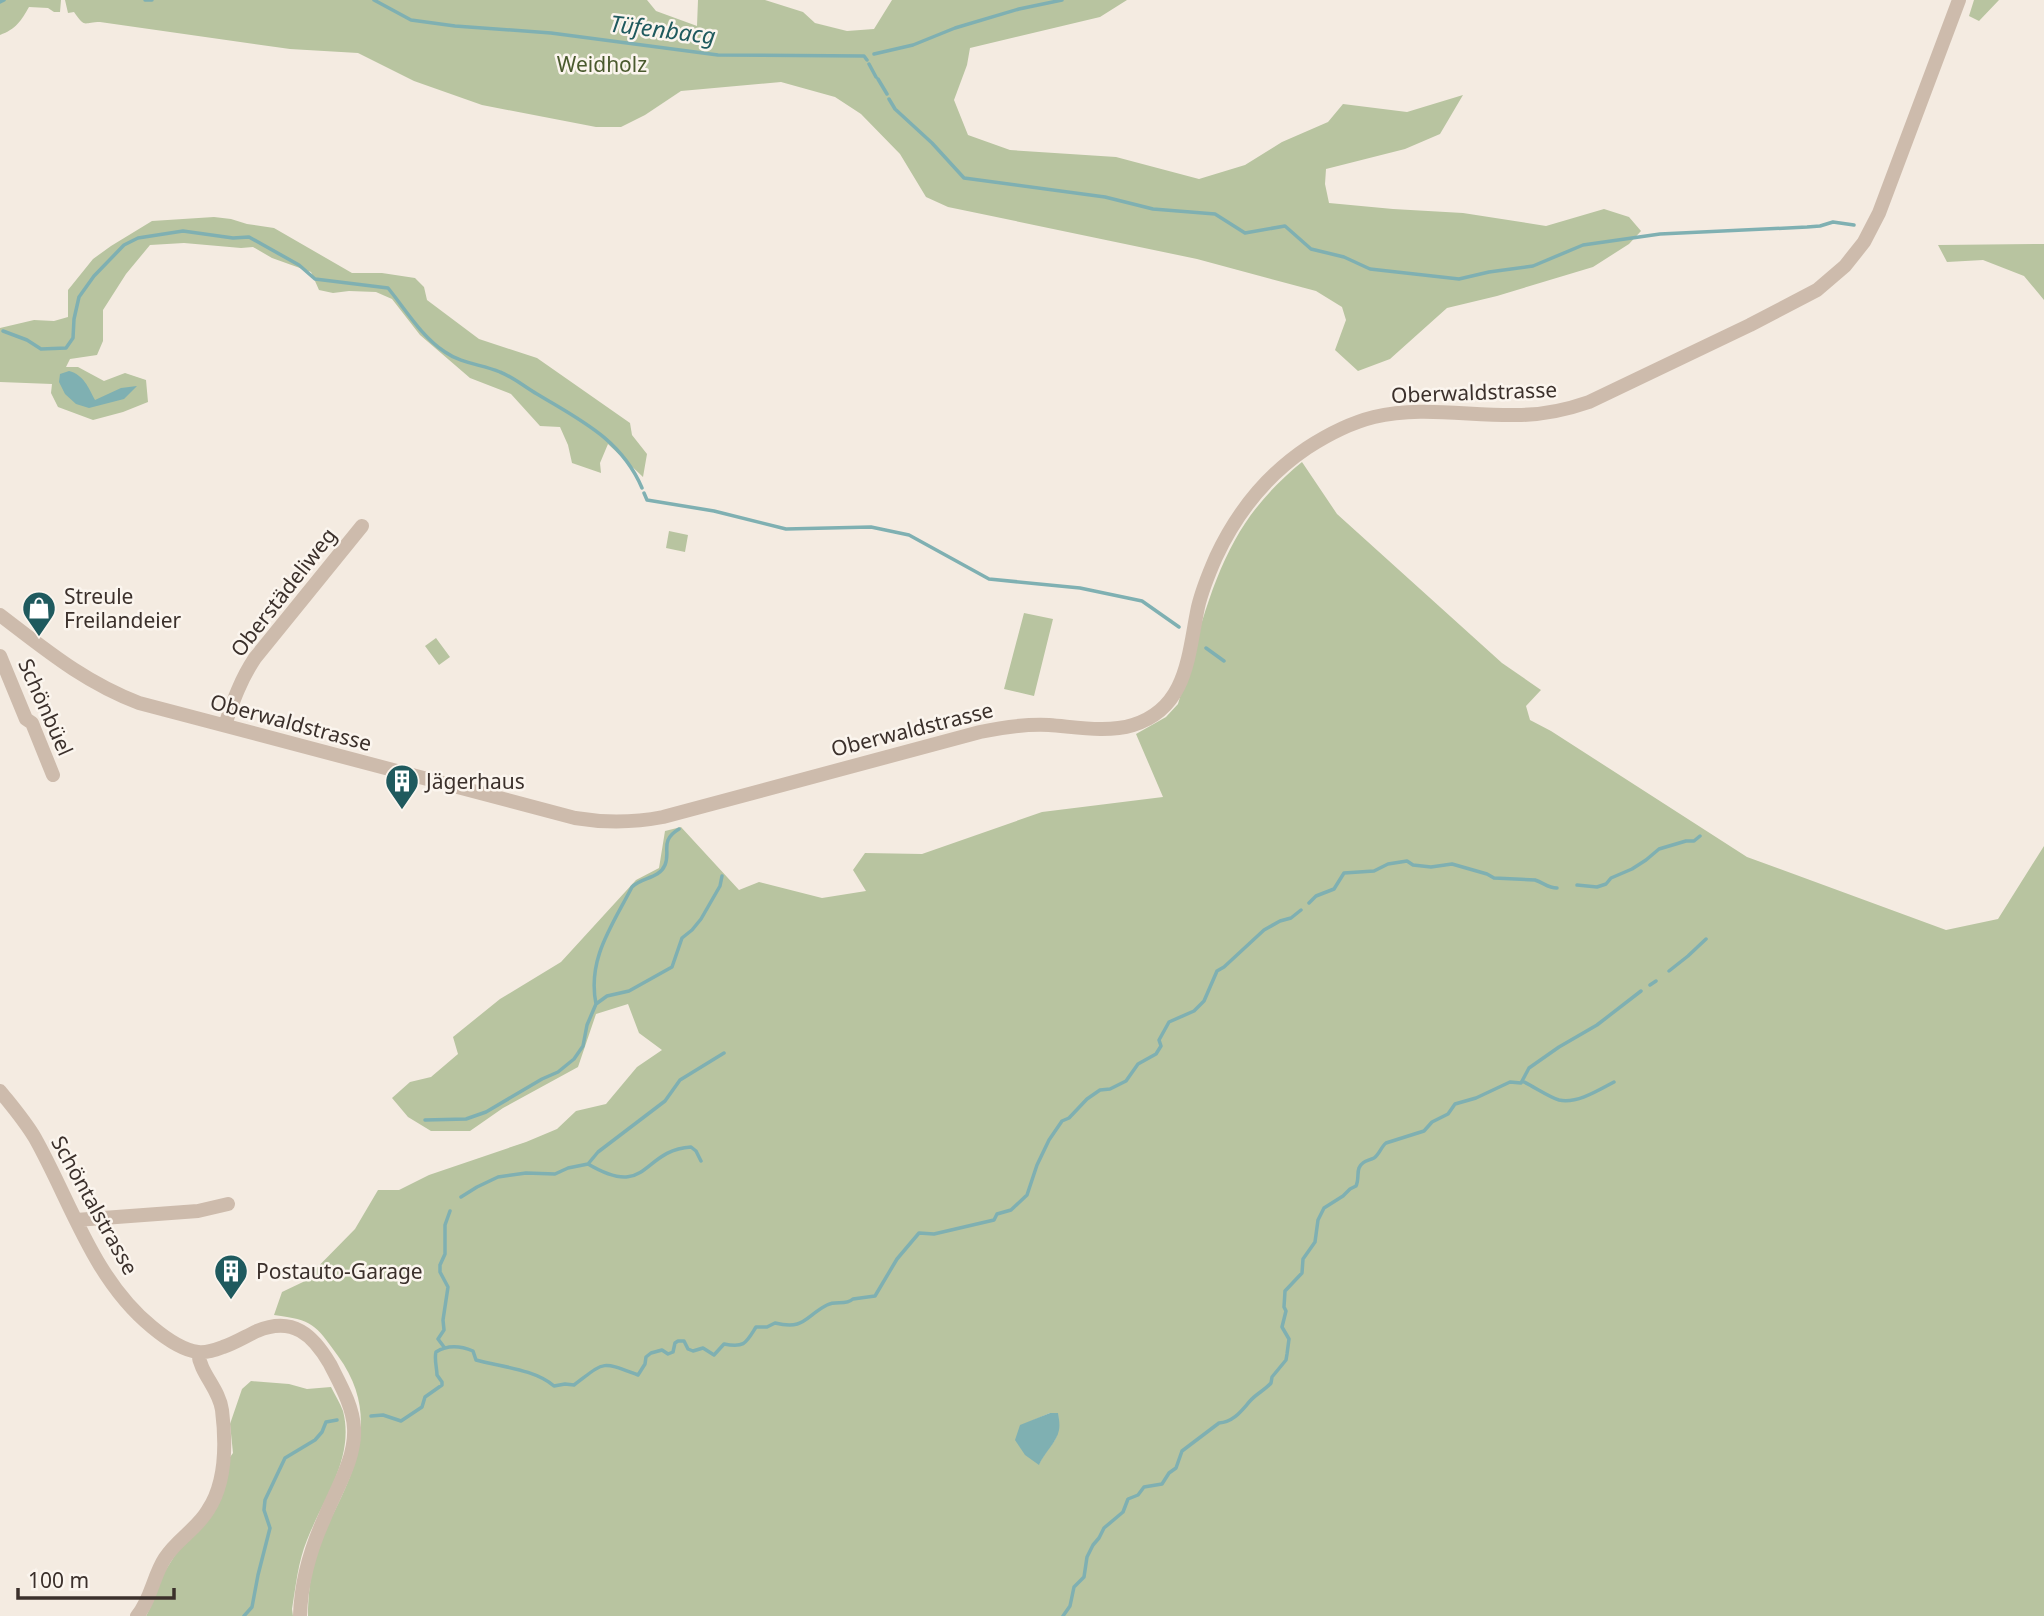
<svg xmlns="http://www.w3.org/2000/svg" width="2044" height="1616" font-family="'Noto Sans',sans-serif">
	<rect width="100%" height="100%" fill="#f4ebe1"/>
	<path fill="#b8c4a0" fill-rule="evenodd" d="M 0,0 L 61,0 L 60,12 L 54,12 L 48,8 L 29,7 C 21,21 16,29 0,35 Z
		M 65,0 L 647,0 L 656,11 L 697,26 L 698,0 L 765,0 L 803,12 L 815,23 L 847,31 L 874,29 L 892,0 L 1127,0 L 1100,17 L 970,48 L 967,65 L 954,100 L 968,135 L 1010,150 L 1116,157 L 1199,179 L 1245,165 L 1282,142 L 1328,122 L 1343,104 L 1407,112 L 1463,95 L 1440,134 L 1405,149 L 1326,169 L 1325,184 L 1329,203 L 1393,209 L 1463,213 L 1546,226 L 1604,209 L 1629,217 L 1641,231 L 1629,244 L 1593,267 L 1497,296 L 1447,308 L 1390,359 L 1358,371 L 1335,350 L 1346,320 L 1342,307 L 1316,291 L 1197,259 L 948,207 L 926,197 L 900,154 L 861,114 L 835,97 L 781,82 L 681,91 L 645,115 L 621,127 L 596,127 L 482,105 L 414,81 L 358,53 L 290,49 L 100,22 C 83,22 86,29 74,12 L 68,13 Z
		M 1974,0 L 1999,0 L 1979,21 L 1969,16 Z
		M 214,217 L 231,219 L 247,224 L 274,228 L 352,273 L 382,273 L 415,278 L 424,287 L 427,300 L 479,339 L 537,358 L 630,423 L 632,435 L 647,454 L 643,477 L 608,444 L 600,463 L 601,473 L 572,463 L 568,445 L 560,427 L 540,426 L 511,394 L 470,378 L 420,335 L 392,299 L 376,292 L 349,291 L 333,293 L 319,290 L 311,272 L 272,258 L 253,247 L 241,248 L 184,243 L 150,245 L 126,274 L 103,310 L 103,341 L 97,355 L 70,359 L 66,367 L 78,367 L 104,381 L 125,373 L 146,380 L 148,402 L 123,412 L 93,420 L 58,407 L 51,393 L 52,384 L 0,382 L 0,328 L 34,320 L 54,321 L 68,317 L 68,290 L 93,259 L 111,246 L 152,221 Z
		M 2044,244 L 2044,300 L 2024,276 L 1983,260 L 1947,262 L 1938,245 Z
		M 1302,462 L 1337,514 L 1502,663 L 1541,690 L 1526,706 L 1530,720 L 1551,731 L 1747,857 L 1946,930 L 1998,919 L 2044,846 L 2044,1616 L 308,1616 C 308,1594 312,1557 321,1537 C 325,1527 332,1518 336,1508 C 362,1457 375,1406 338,1356 C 315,1324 313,1320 274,1315 L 282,1292 L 303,1282 L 355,1229 L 378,1190 L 399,1190 L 429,1175 L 526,1142 L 557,1129 L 576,1111 L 606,1104 L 637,1067 L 662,1050 L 639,1033 L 628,1004 L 596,1014 L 578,1067 L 503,1108 L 470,1131 L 431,1131 L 408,1117 L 392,1098 L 410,1082 L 431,1077 L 458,1054 L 453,1037 L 500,999 L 561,962 L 636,880 L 659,868 L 665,831 L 681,827 L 739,890 L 759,882 L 822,898 L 866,891 L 853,870 L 865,853 L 922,854 L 1042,812 L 1163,797 L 1136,734 L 1166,717 L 1178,704 C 1195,650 1207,590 1235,540 C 1252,509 1275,484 1302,462 ZM 1050,1413 L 1058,1413 C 1060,1445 1052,1439 1039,1464 L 1020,1426 Z
		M 669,531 L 688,535 L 685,552 L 666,548 Z
		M 1024,613 L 1053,619 L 1034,696 L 1004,689 Z
		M 436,638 L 450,657 L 439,665 L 425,646 Z
		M 251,1381 L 289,1384 L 307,1389 L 331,1387 C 335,1395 340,1403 343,1411 C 355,1458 323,1499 307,1540 C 298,1562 296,1585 292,1609 L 293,1616 L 146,1616 L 151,1606 L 155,1587 L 204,1509 L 222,1468 L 233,1453 L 230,1424 L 242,1389 Z"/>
	<path fill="#7fb0b2" d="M 69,371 C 84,375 88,387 95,400 L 121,388 L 137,386 L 124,399 L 89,408 L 76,404 L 65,394 L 59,382 L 60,374 Z
		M 1050,1413 L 1058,1413 C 1059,1418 1060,1425 1059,1430 C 1057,1442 1044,1453 1039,1465 L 1025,1455 L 1015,1440 L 1020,1425 Z"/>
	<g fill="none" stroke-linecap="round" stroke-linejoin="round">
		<path stroke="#7fb0b2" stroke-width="3.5" d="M 145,0 L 152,0
			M 374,0 L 411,20 L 455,26 L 551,33 L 718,55 L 864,56 L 867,60
			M 0,2 L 4,0
			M 874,54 L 913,45 L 955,28 L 1019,9 L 1062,0
			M 869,64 L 876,77
			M 878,79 L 887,94
			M 889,99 L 895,109 L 932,143 L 964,178 L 1105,197 L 1153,209 L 1215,214 L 1245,233 L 1285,226 L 1311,249 L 1344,257 L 1370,269 L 1459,279 L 1489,272 L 1533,266 L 1583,245 L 1660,234 L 1807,227 L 1820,226 L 1833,222 L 1854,225
			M 3,331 L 27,340 L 41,349 L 66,348 L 73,338 L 74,319 L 79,297 L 94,276 L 124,245 L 138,238 L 183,231 L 233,238 L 249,237 L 299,265 L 315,279 L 388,288 C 406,310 421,336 445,352 C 462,364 481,364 500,372 C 513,377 525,387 537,394 C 580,420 621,439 642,488
			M 644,493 L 647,500 L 714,511 L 786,529 L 871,527 L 909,535 L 989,579 L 1080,588 L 1142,601 L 1179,627
			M 1206,648 L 1224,661
			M 1577,885 L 1597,887 L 1606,884 L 1611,878 L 1632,869 L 1646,860 L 1659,849 L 1686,841 L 1694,841 L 1700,836
			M 1309,903 L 1316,896 L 1334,889 L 1344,873 L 1374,871 L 1388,864 L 1407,861 L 1413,865 L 1431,867 L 1452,864 L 1487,874 L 1494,878 L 1535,880 C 1544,883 1548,888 1557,888
			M 1669,971 L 1688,956 L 1706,939
			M 1650,985 L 1656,981
			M 596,1004 C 587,959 612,926 632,887 C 642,877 659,879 665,865 C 671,851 659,841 679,829
			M 1522,1081 C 1533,1086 1549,1097 1559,1100 C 1577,1104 1599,1090 1614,1082
			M 425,1120 L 466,1119 L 486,1112 L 542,1079 L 558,1072 L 574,1059 L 583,1046 L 587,1025 L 596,1004 L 607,996 L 629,991 L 672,967 L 682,938 L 692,930 L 701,919 L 720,886 L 722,876
			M 588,1164 C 649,1200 641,1150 691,1147 L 696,1151 L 701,1161
			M 461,1197 L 477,1187 L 498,1177 L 526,1173 L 555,1174 L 568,1168 L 588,1164 L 598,1152 L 665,1101 L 680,1080 L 724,1053
			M 444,1347 L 438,1339 L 444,1330 L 443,1320 L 448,1287 L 440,1272 L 440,1265 L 445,1254 L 445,1225 L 450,1211
			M 371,1416 L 383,1415 L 401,1421 L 422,1407 L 425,1397 L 442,1385 L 442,1382 L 437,1375 C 437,1368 434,1359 436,1352 C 447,1345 461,1346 473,1351 L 476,1360 C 501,1367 534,1369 554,1386 L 565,1384 L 574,1385 C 606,1361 600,1361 638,1375 L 645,1364 L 646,1357 L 651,1353 L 662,1350 L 668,1354 L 673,1352 L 675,1343 L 678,1341 L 684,1341 L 688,1349 L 693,1351 L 703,1348 L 714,1355 L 724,1344 C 745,1348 746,1343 756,1327 L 767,1327 L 775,1323 C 805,1330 804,1317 827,1305 C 836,1300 845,1306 853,1299 L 875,1296 L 897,1259 L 919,1233 L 934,1234 L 994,1220 L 997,1214 L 1011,1210 L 1027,1195 L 1037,1165 L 1049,1140 L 1062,1121 L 1069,1118 L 1087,1099 L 1100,1090 L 1110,1089 L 1126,1081 L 1138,1064 L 1156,1054 L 1161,1046 L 1159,1040 L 1169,1022 L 1194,1011 L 1204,1001 L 1217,971 L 1224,967 L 1264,930 L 1280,921 L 1291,918 L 1301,910
			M 244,1616 L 252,1607 L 258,1575 L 270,1528 L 264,1510 L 265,1500 L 285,1458 L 315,1440 L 322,1432 L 326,1422 L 337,1420
			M 1063,1616 L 1070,1606 L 1074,1587 L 1084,1577 L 1087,1557 L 1093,1545 L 1099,1538 L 1104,1528 L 1123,1512 L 1128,1499 L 1138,1495 L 1144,1487 L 1162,1484 L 1169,1473 L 1176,1468 L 1182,1451 L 1219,1423 C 1234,1422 1242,1410 1250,1401 C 1256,1394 1265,1390 1271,1383 L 1272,1377 L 1286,1360 L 1287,1354 L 1289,1339 L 1282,1327 L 1286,1311 L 1284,1307 L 1285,1291 L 1302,1273 L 1303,1259 L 1315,1242 L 1318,1220 L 1324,1208 L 1343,1196 L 1350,1189 L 1356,1186 C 1359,1180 1357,1173 1359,1168 C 1362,1161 1368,1161 1374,1158 C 1379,1155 1381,1147 1386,1143 L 1424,1131 L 1432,1122 L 1448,1114 L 1455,1104 L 1476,1098 L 1510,1082 L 1521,1083 L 1529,1068 L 1559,1047 L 1597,1025 L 1641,991"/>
		<path stroke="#cdbbac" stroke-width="14" d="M 0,615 C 46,650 84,682 139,703 L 575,818 C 605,823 632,823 663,817 L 980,732 C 1003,727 1025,724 1049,725 C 1076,727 1107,733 1133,725 C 1188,708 1188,654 1198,607 C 1202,590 1209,573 1216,557 C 1236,514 1267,475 1307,448 C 1327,435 1350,423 1374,417 C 1420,406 1470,416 1517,415 C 1542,415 1566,410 1589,402 L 1750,325 L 1817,290 L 1845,266 L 1864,242 L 1879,213 L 1959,0
			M 0,656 L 26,719 L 32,723 L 53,775
			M 225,725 C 233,701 241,679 255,658 L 362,526
			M 0,1091 C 12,1106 25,1121 35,1138 C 71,1202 93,1279 152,1327 C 164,1337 181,1350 198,1352 C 207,1353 215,1350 223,1347 C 235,1343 246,1336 257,1331 C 293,1316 313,1335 330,1364 C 340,1384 353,1406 354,1428 C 356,1459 335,1491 324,1519 C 310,1550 301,1582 300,1616
			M 76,1220 L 198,1211 L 228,1204
			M 137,1616 C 151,1600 153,1576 165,1558 C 176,1540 197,1529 208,1510 C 226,1483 226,1442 222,1410 C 219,1388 200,1374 198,1352"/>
	</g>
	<defs>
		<g id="shop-pin" transform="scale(1.75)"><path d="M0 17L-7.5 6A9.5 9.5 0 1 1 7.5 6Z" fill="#1f5a5e" stroke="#fbf5ee"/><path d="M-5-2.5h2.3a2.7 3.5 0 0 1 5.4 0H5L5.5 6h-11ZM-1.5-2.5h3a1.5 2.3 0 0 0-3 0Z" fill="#fff"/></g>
		<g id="building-pin" transform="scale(1.75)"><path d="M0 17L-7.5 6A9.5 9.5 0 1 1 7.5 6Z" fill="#1f5a5e" stroke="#fbf5ee"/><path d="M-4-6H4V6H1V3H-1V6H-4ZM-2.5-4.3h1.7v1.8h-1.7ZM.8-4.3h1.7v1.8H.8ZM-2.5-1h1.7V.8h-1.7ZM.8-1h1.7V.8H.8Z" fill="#fff"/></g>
	</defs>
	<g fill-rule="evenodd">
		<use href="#shop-pin" x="39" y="608"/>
		<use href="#building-pin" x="402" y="781"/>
		<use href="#building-pin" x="231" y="1271"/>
	</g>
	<g text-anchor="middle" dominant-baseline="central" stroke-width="5" stroke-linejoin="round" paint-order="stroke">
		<g font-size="21" fill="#4a5a2e" stroke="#fbf5ee">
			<text x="602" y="64">Weidholz</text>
		</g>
		<g font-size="21" fill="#3b302b" stroke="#fbf5ee">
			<text transform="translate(1474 392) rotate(-2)">Oberwaldstrasse</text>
			<text transform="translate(283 592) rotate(-52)">Oberstädeliweg</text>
			<text transform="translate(46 707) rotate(66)">Schönbüel</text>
			<text transform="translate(291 722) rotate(15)">Oberwaldstrasse</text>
			<text transform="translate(912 729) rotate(-14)">Oberwaldstrasse</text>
			<text transform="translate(95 1205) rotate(61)">Schöntalstrasse</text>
		</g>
		<g font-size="21" fill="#3b302b" stroke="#fbf5ee" text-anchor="start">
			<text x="64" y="596">Streule<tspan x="64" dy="24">Freilandeier</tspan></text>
			<text x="426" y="781">Jägerhaus</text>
			<text x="256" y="1271">Postauto-Garage</text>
		</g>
		<g font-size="23" font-style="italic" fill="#1f5a5e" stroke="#fbf5ee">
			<text transform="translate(663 29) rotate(7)">Tüfenbacg</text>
		</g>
	</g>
	<path d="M18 1588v10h156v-10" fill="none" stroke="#3b302b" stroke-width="3.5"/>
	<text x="28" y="1588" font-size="21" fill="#3b302b" stroke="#fbf5ee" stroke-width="5" paint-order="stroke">100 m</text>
</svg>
